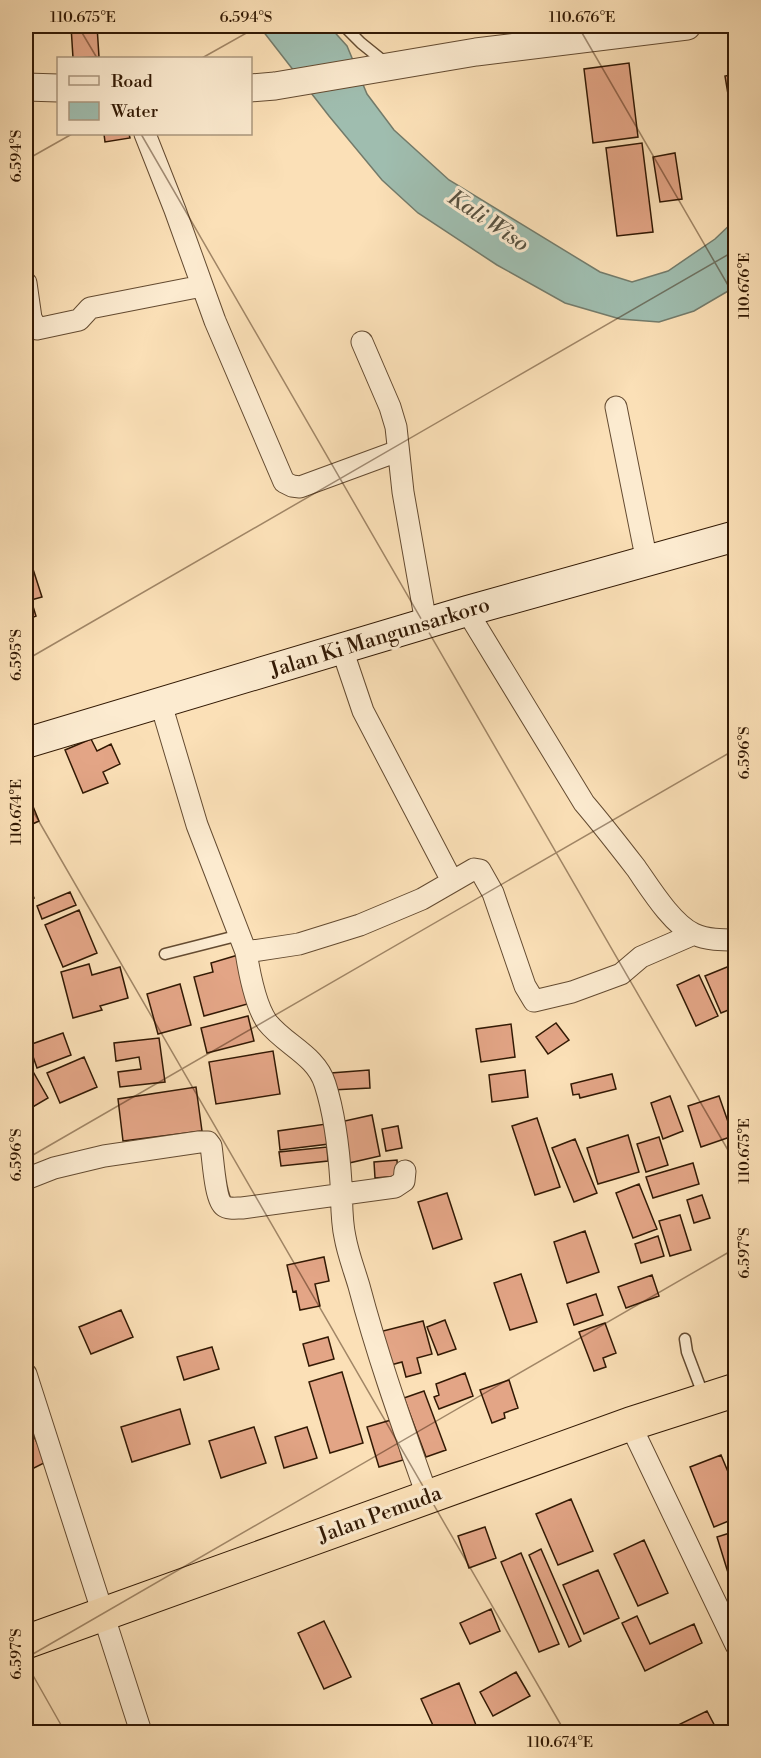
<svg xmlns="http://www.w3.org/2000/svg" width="761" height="1758" font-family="'Libre Bodoni',serif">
	<rect width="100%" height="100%" fill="#fbe0b7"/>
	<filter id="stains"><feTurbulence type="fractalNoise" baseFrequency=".00333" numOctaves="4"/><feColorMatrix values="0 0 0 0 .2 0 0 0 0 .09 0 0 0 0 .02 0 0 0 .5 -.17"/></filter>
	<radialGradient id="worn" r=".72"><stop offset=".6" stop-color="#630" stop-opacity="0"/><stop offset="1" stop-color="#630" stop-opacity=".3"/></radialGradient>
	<path fill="#9fbdaf" stroke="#737b6b" stroke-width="1.5" d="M 259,26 L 329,26 L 347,46 L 367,94 L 394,130 L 449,180 L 600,272 L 632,282 L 668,271 L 715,239 L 735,220 L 735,287 L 694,311 L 659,322 L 620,319 L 565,303 L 497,265 L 418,213 L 382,180 L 329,116 Z"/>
	<path fill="#e3a586" stroke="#321904" stroke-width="1.5" d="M 71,26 L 97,26 L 99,57 L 73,58 Z
		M 629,63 L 638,137 L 593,143 L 584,69 Z
		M 736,74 L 736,118 L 732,118 L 725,76 Z
		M 104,134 L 129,134 L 130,138 L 105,142 Z
		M 642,143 L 653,232 L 617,236 L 606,148 Z
		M 675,153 L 682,199 L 660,202 L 653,157 Z
		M 32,566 L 42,597 L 31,600 L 36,616 L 26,620 L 26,568 Z
		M 91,739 L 97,751 L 111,744 L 120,764 L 103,772 L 108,783 L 83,793 L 65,750 Z
		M 32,804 L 39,821 L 26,827 L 26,806 Z
		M 26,878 L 34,898 L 26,901 Z
		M 70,892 L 76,905 L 42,919 L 37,906 Z
		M 79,910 L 97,953 L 63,967 L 45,925 Z
		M 238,955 L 251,1003 L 204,1016 L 194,977 L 213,972 L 211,963 Z
		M 89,964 L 92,975 L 120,967 L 128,998 L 100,1006 L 102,1010 L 73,1018 L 61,972 Z
		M 732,965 L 736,975 L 736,1007 L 721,1013 L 705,976 Z
		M 699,975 L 718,1016 L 696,1026 L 677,985 Z
		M 180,984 L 191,1025 L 158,1034 L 147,994 Z
		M 248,1016 L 254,1041 L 207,1053 L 201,1028 Z
		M 556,1023 L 569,1040 L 548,1054 L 536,1037 Z
		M 511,1024 L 515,1057 L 481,1062 L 476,1029 Z
		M 63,1033 L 71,1055 L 37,1068 L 29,1045 Z
		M 159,1038 L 165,1082 L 120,1087 L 118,1072 L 141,1069 L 139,1057 L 116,1061 L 114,1043 Z
		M 273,1051 L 280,1094 L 216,1104 L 209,1062 Z
		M 84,1057 L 97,1087 L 60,1103 L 47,1073 Z
		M 31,1068 L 48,1098 L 26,1111 L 26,1071 Z
		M 369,1070 L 370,1088 L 332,1090 L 331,1073 Z
		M 525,1070 L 528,1097 L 492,1102 L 489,1075 Z
		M 612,1074 L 616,1089 L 580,1098 L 579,1094 L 573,1095 L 571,1084 Z
		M 196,1087 L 202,1131 L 123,1141 L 118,1099 Z
		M 670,1096 L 683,1131 L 663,1139 L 651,1103 Z
		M 719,1096 L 733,1136 L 701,1147 L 688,1106 Z
		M 372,1115 L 380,1156 L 349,1163 L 340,1122 Z
		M 537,1118 L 560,1187 L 535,1195 L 512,1126 Z
		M 326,1124 L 329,1144 L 280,1150 L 278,1131 Z
		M 398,1126 L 402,1148 L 386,1151 L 382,1129 Z
		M 628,1135 L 639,1172 L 598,1184 L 587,1148 Z
		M 659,1137 L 668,1165 L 646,1172 L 637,1144 Z
		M 575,1139 L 597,1193 L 574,1202 L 552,1148 Z
		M 327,1147 L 328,1161 L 281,1166 L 279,1152 Z
		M 397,1160 L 398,1176 L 375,1178 L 374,1162 Z
		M 693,1163 L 699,1184 L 653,1198 L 646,1177 Z
		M 639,1184 L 657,1229 L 633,1238 L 616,1193 Z
		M 447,1193 L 462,1239 L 433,1249 L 418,1202 Z
		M 702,1195 L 710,1218 L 694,1223 L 687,1200 Z
		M 680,1215 L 691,1250 L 670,1256 L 659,1221 Z
		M 585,1231 L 599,1272 L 567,1283 L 554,1242 Z
		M 658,1236 L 664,1256 L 641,1263 L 635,1244 Z
		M 324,1257 L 329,1281 L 315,1284 L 320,1306 L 300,1310 L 296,1291 L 293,1292 L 287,1265 Z
		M 521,1274 L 537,1322 L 510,1330 L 494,1283 Z
		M 652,1275 L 659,1296 L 626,1308 L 618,1287 Z
		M 596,1294 L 603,1315 L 574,1325 L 567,1304 Z
		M 121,1310 L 133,1337 L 91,1354 L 79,1327 Z
		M 445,1320 L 456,1349 L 438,1355 L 427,1327 Z
		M 423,1321 L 432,1354 L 417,1358 L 421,1373 L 406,1377 L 402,1362 L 387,1366 L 379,1332 Z
		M 605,1323 L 616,1353 L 603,1358 L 606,1367 L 594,1371 L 579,1332 Z
		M 328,1337 L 334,1359 L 309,1366 L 303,1344 Z
		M 212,1347 L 219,1369 L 184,1380 L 177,1357 Z
		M 342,1372 L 363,1443 L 330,1453 L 309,1382 Z
		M 465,1373 L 473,1396 L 439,1409 L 434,1397 L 439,1395 L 436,1384 Z
		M 509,1380 L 518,1408 L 504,1413 L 505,1418 L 492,1423 L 480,1390 Z
		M 424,1391 L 446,1450 L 426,1457 L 404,1398 Z
		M 180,1409 L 190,1444 L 132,1462 L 121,1427 Z
		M 391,1420 L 403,1460 L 379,1467 L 367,1427 Z
		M 254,1427 L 266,1463 L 221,1478 L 209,1441 Z
		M 307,1427 L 317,1458 L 284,1468 L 275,1437 Z
		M 30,1428 L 46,1462 L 26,1472 L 26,1430 Z
		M 721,1455 L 736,1491 L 736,1518 L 714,1527 L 690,1467 Z
		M 571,1499 L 593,1551 L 558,1565 L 536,1514 Z
		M 485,1527 L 496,1558 L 469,1568 L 458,1536 Z
		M 736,1531 L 736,1575 L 729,1576 L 717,1537 Z
		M 644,1540 L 668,1593 L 638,1606 L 614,1554 Z
		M 541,1549 L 581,1641 L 569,1647 L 529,1555 Z
		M 521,1553 L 559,1644 L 539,1652 L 501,1562 Z
		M 598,1570 L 619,1618 L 584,1634 L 563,1585 Z
		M 491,1609 L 500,1631 L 470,1644 L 460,1623 Z
		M 637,1616 L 650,1644 L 694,1624 L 702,1643 L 645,1671 L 622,1623 Z
		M 324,1621 L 351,1677 L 324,1689 L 298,1633 Z
		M 516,1672 L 530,1696 L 493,1716 L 480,1692 Z
		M 459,1683 L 476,1725 L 457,1732 L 436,1732 L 421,1699 Z
		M 707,1711 L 718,1732 L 679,1732 L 676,1726 Z"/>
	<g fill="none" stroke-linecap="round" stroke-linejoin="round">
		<g stroke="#644b31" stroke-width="13">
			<path id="service" d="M 344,26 L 361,43 L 387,64
				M 165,954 L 240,935
				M 685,1339 L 687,1352 L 704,1397"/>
		</g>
		<g stroke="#644b31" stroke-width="23">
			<path id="minor" d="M 145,134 L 175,210 L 215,321 L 284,482 L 292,486 L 300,487 L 398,451
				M 26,283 L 31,318 L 37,329 L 79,320 L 90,308 L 202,286
				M 362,342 L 390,407 L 396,427 L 403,492 L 426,623
				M 616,407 L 647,562
				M 467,611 L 584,803 C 602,824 619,846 636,868 C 650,888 672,924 694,934 C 707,940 722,940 736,940
				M 342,649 L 363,711 L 452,881
				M 161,704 L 197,825 L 246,952 L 299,944 L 360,925 L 422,899 L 474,869 L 480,870 L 493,893 L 525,986 L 534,1001 L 572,992 L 621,974 L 641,957 L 694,934
				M 246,952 C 249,971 256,1006 267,1022 C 285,1045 316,1055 325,1084 C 335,1115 339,1151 341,1183 C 342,1201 341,1219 345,1237 C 348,1254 354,1269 359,1286 C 378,1358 403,1427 428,1498
				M 26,1179 L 54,1168 L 104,1156 L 199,1142 L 208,1142 L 211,1146 C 213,1158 215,1200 224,1206 C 228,1209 236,1208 242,1208 L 395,1187 L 404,1181 L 405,1171
				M 26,1374 L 141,1732
				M 630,1424 L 736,1645"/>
		</g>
		<g stroke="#644b31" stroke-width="29">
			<path id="tertiary" d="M 26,87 L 58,88
				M 250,88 L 275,86 L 476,52 L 687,26"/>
		</g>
		<g stroke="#321904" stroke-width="32">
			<path id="secondary" d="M 26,743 L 467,611 L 736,536"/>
		</g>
		<g stroke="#321904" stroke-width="35">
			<path id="trunk" d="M 26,1642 L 630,1424 L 736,1390"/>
		</g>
		<use href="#service" stroke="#fcebd0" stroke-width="10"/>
		<use href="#minor" stroke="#fcebd0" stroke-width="21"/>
		<use href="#tertiary" stroke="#fcebd0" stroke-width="27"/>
		<use href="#secondary" stroke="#fcebd0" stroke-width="30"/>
		<use href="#trunk" stroke="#fbe0b7" stroke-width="33"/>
	</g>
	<path fill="none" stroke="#321904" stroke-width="1.5" stroke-opacity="0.45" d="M 78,26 L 97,58M 578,26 L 736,299M 202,58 L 259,26M 141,134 L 736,1164M 26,160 L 72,134M 26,660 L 736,250M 26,799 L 565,1732M 26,1159 L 736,749M 26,1658 L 736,1248M 26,1663 L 65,1732"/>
	<g text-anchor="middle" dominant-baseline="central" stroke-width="6" stroke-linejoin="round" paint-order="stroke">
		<g font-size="21" fill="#321904" stroke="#fcebd0">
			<text transform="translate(380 638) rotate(-17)">Jalan Ki Mangunsarkoro</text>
			<text transform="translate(380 1515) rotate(-20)">Jalan Pemuda</text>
		</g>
		<g font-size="22" font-style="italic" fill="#585240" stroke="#fcebd0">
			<text transform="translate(488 221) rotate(34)">Kali Wiso</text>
		</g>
	</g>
	<rect width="761" height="1758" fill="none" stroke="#fbe0b7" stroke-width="66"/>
	<rect x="57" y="57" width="195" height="78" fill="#fcebd0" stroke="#ab977e" stroke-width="1.5"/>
	<rect x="69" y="76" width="30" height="9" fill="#fcebd0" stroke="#ab977e" stroke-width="1.5"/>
	<text x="111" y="87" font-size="18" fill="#321904">Road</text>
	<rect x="69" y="102" width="30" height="18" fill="#9fbdaf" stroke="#ab977e" stroke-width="1.5"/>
	<text x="111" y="117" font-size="18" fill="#321904">Water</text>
	<rect x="33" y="33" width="695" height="1692" fill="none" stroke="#321904" stroke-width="2"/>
	<g font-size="15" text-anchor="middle" fill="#321904">
		<text x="83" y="22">110.675°E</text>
		<text x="246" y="22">6.594°S</text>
		<text x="582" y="22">110.676°E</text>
		<text transform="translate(16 156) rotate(-90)" y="5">6.594°S</text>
		<text transform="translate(744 286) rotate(-90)" y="5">110.676°E</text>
		<text transform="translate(16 655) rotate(-90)" y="5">6.595°S</text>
		<text transform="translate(744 753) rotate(-90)" y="5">6.596°S</text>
		<text transform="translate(16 812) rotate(-90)" y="5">110.674°E</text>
		<text transform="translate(744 1151) rotate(-90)" y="5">110.675°E</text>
		<text transform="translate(16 1155) rotate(-90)" y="5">6.596°S</text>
		<text transform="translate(744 1253) rotate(-90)" y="5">6.597°S</text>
		<text transform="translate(16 1654) rotate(-90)" y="5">6.597°S</text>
		<text x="560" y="1747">110.674°E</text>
	</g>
	<rect width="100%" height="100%" filter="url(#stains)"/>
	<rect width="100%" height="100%" fill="url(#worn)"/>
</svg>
